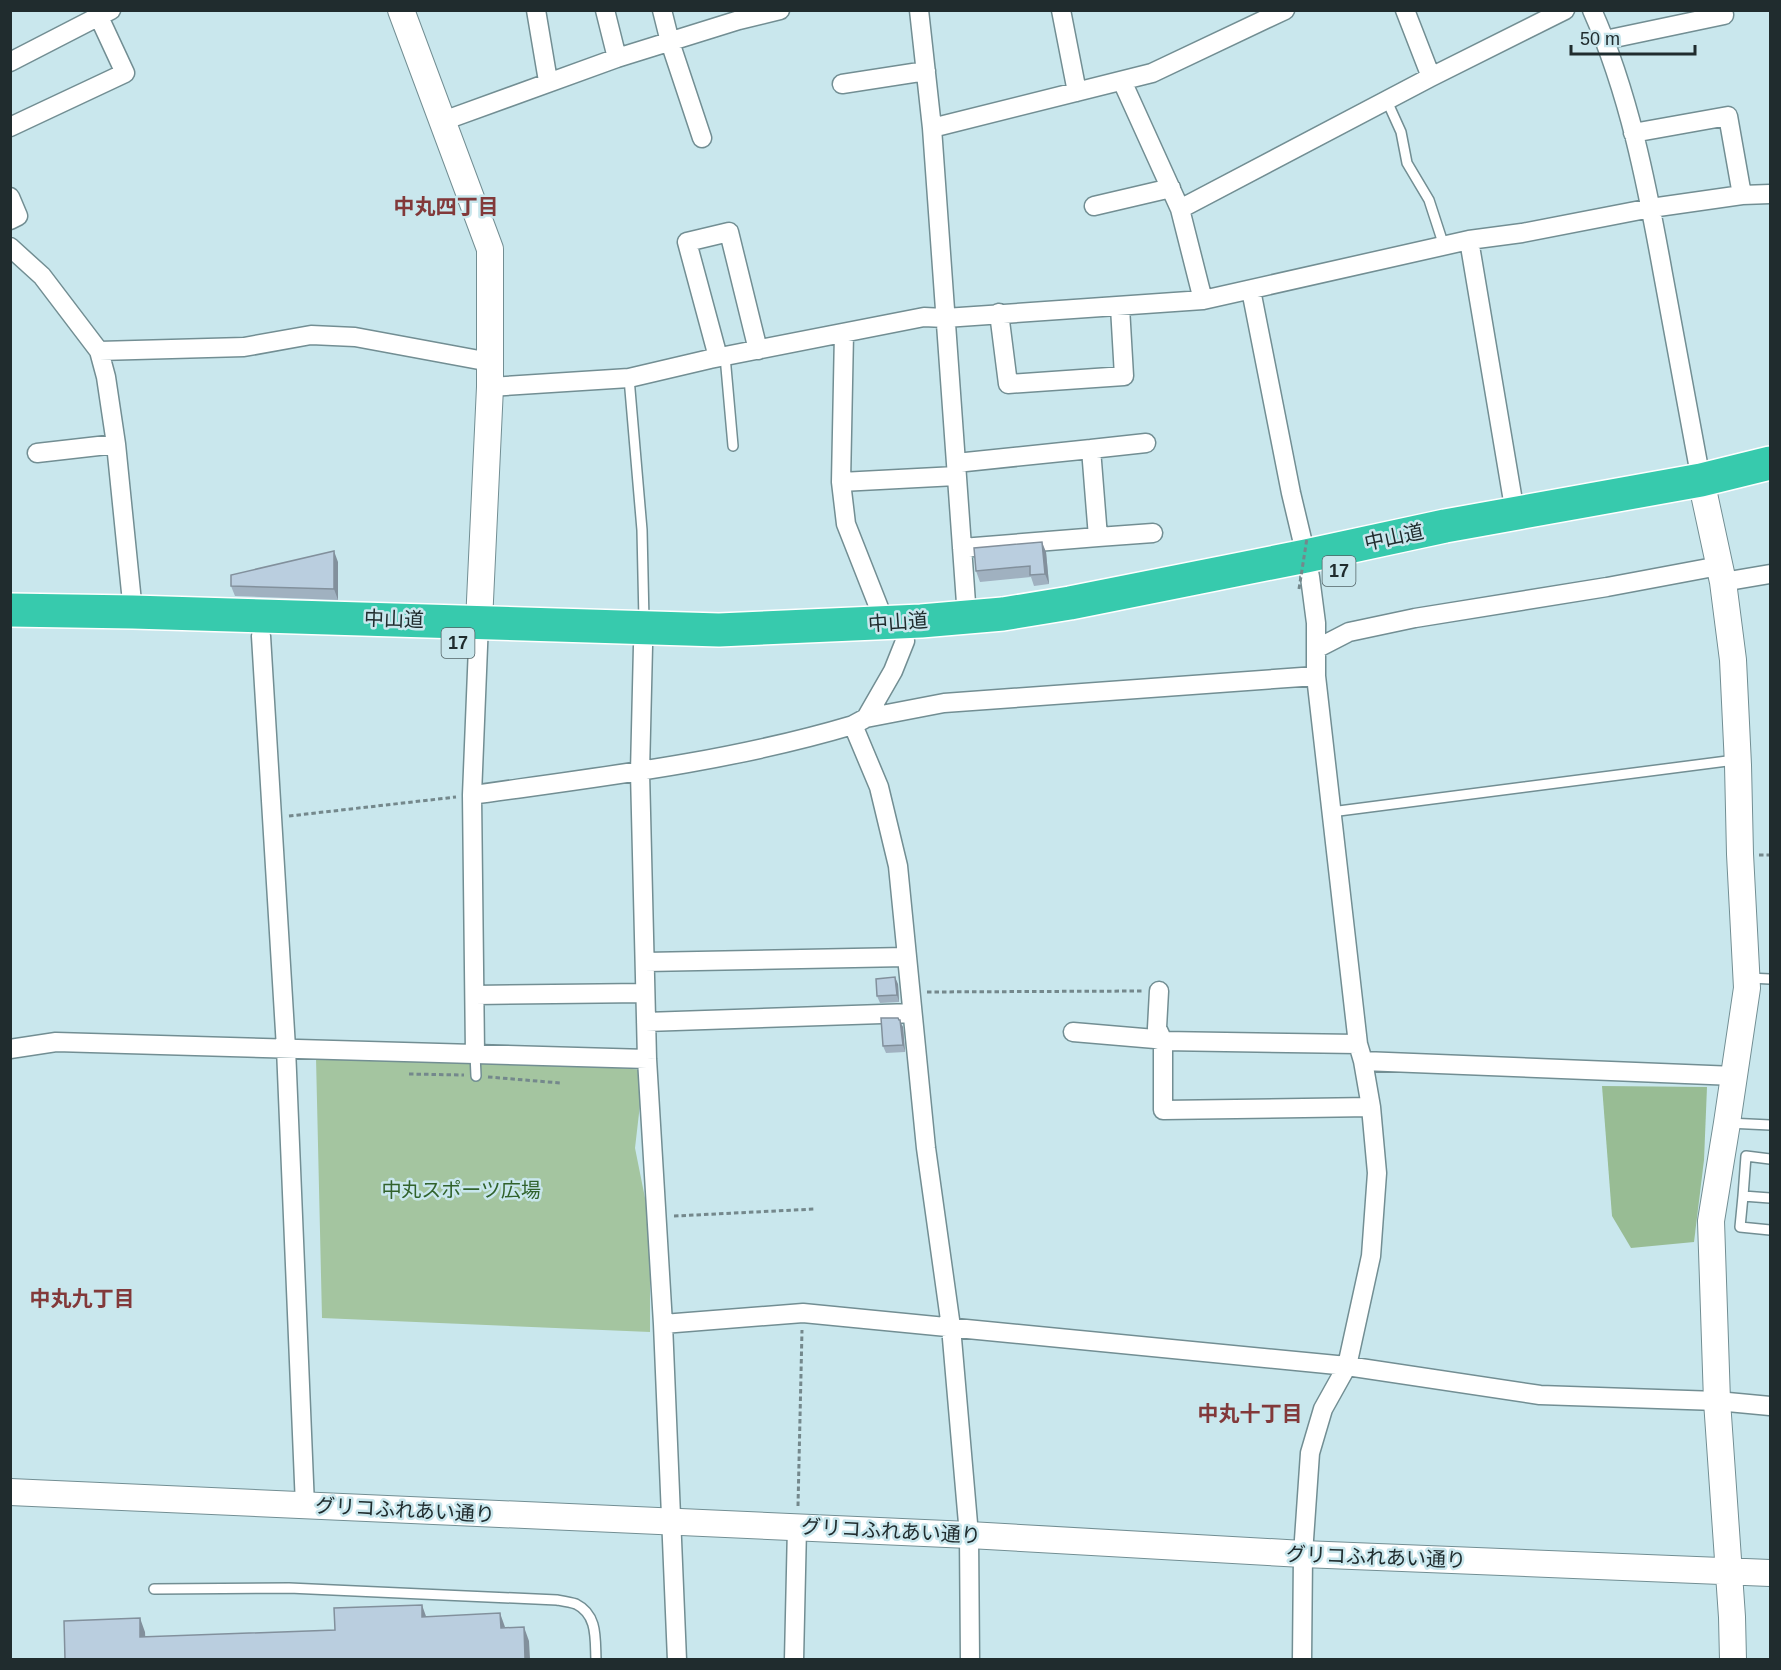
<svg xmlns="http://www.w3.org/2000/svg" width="1781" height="1670" font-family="Helvetica,'Noto Sans JP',sans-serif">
	<rect width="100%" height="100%" fill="#c9e7ed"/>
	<path fill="#a4c5a0" d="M 316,1058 L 556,1063 L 644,1070 L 635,1148 L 650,1223 L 650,1332 L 322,1318 Z"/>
	<path fill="#98bc94" d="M 1602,1086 L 1707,1087 L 1704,1160 L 1694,1242 L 1631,1248 L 1612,1216 Z"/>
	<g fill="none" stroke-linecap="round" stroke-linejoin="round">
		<g stroke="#728e93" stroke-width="12">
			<path id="lane" d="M 1387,101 L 1401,132 L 1407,163 L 1429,200 L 1444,246
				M 725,356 L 733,446
				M 629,378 L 642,530 L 644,621
				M 1331,812 L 1735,760
				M 1749,978 L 1770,979
				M 475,1054 L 476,1076
				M 1728,1123 L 1770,1125
				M 1743,1196 L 1746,1156 L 1770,1159
				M 1770,1198 L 1743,1196 L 1740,1227 L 1770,1230
				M 154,1589 L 289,1588 L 557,1600 C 563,1601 570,1602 576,1604 C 598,1615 595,1639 596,1660"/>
		</g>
		<g stroke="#728e93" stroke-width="21">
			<path id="street" d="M 536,10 L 548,81
				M 605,10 L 617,58
				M 662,10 L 670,42 L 702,138
				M 919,10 L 932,128
				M 1061,10 L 1077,92
				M 1405,10 L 1431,77
				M 1592,10 C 1629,93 1647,185 1663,274 C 1676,342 1688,411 1701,480
				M 1605,40 L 1724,15 L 1723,10
				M 10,62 L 111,10
				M 1122,81 L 1180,209
				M 842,84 L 926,71
				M 443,121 L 617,58 L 739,20 L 780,10
				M 10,127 L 125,73 L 99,17
				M 1633,133 L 1728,116 L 1742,195
				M 10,197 L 18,216 L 10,220
				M 1094,206 L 1171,188
				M 1469,240 L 1515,513
				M 10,247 L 42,276 L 99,351 L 106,377 L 116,444 L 133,612
				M 1203,300 L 1180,209 L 1431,77 L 1565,10
				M 999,313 L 1008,384 L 1124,376 L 1120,307
				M 844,333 L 841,482 L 846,524 L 885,623
				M 99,351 L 244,347 L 311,335 L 355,337 L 490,362
				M 718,357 L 687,242 L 729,232 L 758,350
				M 490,387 L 629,378 L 710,359 L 924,317 L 945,318 L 1203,300 L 1469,240 L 1522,233 L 1651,208 L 1742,195 L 1770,194
				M 1091,449 L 1146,443
				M 37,453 L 116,444
				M 956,463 L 1091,449 L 1098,537 L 962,548
				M 841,482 L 956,476
				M 1098,537 L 1153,533
				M 1723,582 L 1770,574
				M 967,617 L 932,128 L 1152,73 L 1285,10
				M 261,636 L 286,1048 L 305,1506
				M 905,641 L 893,671 L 866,718 L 853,725 L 879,787 L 898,866 L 926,1148 L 951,1327 L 969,1535 L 970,1660
				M 643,646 L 640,772 L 647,1059 L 663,1324 L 677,1660
				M 1316,649 L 1349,632 L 1415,618 L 1607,587 L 1719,566
				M 866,718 L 944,703 L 1316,676 L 1316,623 L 1310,577 L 1306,556 L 1291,493 L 1251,290
				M 472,795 C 600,777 729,762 853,725
				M 645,962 L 906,957
				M 1159,991 L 1157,1028 L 1163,1041 L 1163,1110 L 1371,1107
				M 475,995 L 645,993
				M 646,1022 L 912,1013
				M 1073,1032 L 1155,1039 L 1163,1041 L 1358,1044
				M 10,1049 L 56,1042 L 647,1059
				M 475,1054 L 472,795 L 479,622
				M 1363,1061 L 1735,1076
				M 663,1324 L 803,1313 L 1347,1366 L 1540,1395 L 1717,1401 L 1770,1406
				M 794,1660 L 797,1527
				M 1302,1660 L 1303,1554 L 1310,1453 L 1323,1409 L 1347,1366 L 1371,1256 L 1377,1173 L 1371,1107 L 1363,1061 L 1358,1044 L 1316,676"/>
		</g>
		<g stroke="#728e93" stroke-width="28">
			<path id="secondary" d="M 401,10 L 490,249 L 490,387 L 479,622
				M 1701,480 L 1723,582 L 1733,660 L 1738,765 L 1740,854 L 1747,988 L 1727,1123 L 1711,1221 L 1717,1401 L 1732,1617 L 1733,1660
				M 10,1492 L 969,1535 L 1303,1554 L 1770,1573"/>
		</g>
		<g stroke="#fff" stroke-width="36">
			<path id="highway" d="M 10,610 L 133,612 L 719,630 L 921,621 L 1003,614 L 1070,603 L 1306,556 L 1445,526 L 1701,480 L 1770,463"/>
		</g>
		<path stroke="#74888c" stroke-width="3" stroke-dasharray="4.5 3" stroke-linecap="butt" d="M 289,816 L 456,797
			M 1759,855 L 1770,855
			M 927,992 L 1142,991
			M 409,1074 L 464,1075
			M 488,1077 L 561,1083
			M 674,1216 L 815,1209
			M 798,1506 L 802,1330"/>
		<use href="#lane" stroke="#fff" stroke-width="9"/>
		<use href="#street" stroke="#fff" stroke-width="18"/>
		<use href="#secondary" stroke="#fff" stroke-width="26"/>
		<use href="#highway" stroke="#37caad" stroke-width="33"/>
		<path stroke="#74888c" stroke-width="3" stroke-dasharray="4.5 3" stroke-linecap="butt" d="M 1299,589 L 1307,538"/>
	</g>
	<path fill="#a0b1c0" d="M 1046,552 L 1049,584 L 1034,586 L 1031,577 L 980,582 L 976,571 Z
		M 338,562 L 338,600 L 235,596 L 231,586 Z
		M 898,984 L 899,1002 L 880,1003 L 877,996 Z
		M 899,1020 L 903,1027 L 905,1052 L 886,1053 L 883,1046 Z"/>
	<path fill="#82909c" d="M 1042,542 L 1046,552 L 1049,584 L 1045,574 Z
		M 334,551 L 338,562 L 338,600 L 334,589 Z
		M 895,977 L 898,984 L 899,1002 L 897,995 Z
		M 898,1018 L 903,1027 L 905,1052 L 903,1045 Z
		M 422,1605 L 427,1619 L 422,1617 Z
		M 500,1613 L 505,1627 L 501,1628 Z
		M 140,1618 L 145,1632 L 146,1651 L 140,1637 Z
		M 524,1627 L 529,1641 L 530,1659 L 525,1659 Z"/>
	<path fill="#bacedf" stroke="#82909c" stroke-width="1.5" d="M 1042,542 L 1045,574 L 1030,575 L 1030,566 L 976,571 L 974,548 Z
		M 334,551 L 334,589 L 231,586 L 231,575 Z
		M 895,977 L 897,995 L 877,996 L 876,979 Z
		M 881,1018 L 898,1018 L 899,1020 L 900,1020 L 903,1045 L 883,1046 Z
		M 422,1605 L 422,1617 L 500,1613 L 501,1628 L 524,1627 L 525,1659 L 65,1659 L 64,1621 L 140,1618 L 140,1637 L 335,1630 L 334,1608 Z"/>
	<g text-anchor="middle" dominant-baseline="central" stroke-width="5" stroke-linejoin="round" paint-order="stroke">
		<g fill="#c9e7ed" stroke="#536467" stroke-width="1.5">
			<rect x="1322.5" y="556" width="33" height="30" rx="4.5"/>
			<rect x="441.5" y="628" width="33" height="30" rx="4.5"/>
		</g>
		<g font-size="18" font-weight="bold" fill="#202c2e">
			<text x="1339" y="571">17</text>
			<text x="458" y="643">17</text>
		</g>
		<g font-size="20" fill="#202c2e" stroke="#c9e7ed">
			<text transform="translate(1394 537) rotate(-12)">中山道</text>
			<text transform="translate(394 619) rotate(2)">中山道</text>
			<text transform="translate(898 622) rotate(-4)">中山道</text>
			<text transform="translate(405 1510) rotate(3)">グリコふれあい通り</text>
			<text transform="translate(891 1531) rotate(3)">グリコふれあい通り</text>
			<text transform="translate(1376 1557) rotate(2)">グリコふれあい通り</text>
		</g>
		<g font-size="20" fill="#31622c" stroke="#c9e7ed">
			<text x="461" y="1190">中丸スポーツ広場</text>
		</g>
		<g font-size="21" font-weight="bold" fill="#82393a" stroke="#c9e7ed">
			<text x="446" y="206">中丸四丁目</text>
			<text x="82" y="1298">中丸九丁目</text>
			<text x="1250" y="1413">中丸十丁目</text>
		</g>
	</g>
	<rect width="1781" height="1670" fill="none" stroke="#202c2e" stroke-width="24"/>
	<path d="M1571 45v9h124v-9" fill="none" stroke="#202c2e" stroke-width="3"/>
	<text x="1580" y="45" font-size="18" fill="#202c2e" stroke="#c9e7ed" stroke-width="4.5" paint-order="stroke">50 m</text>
</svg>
